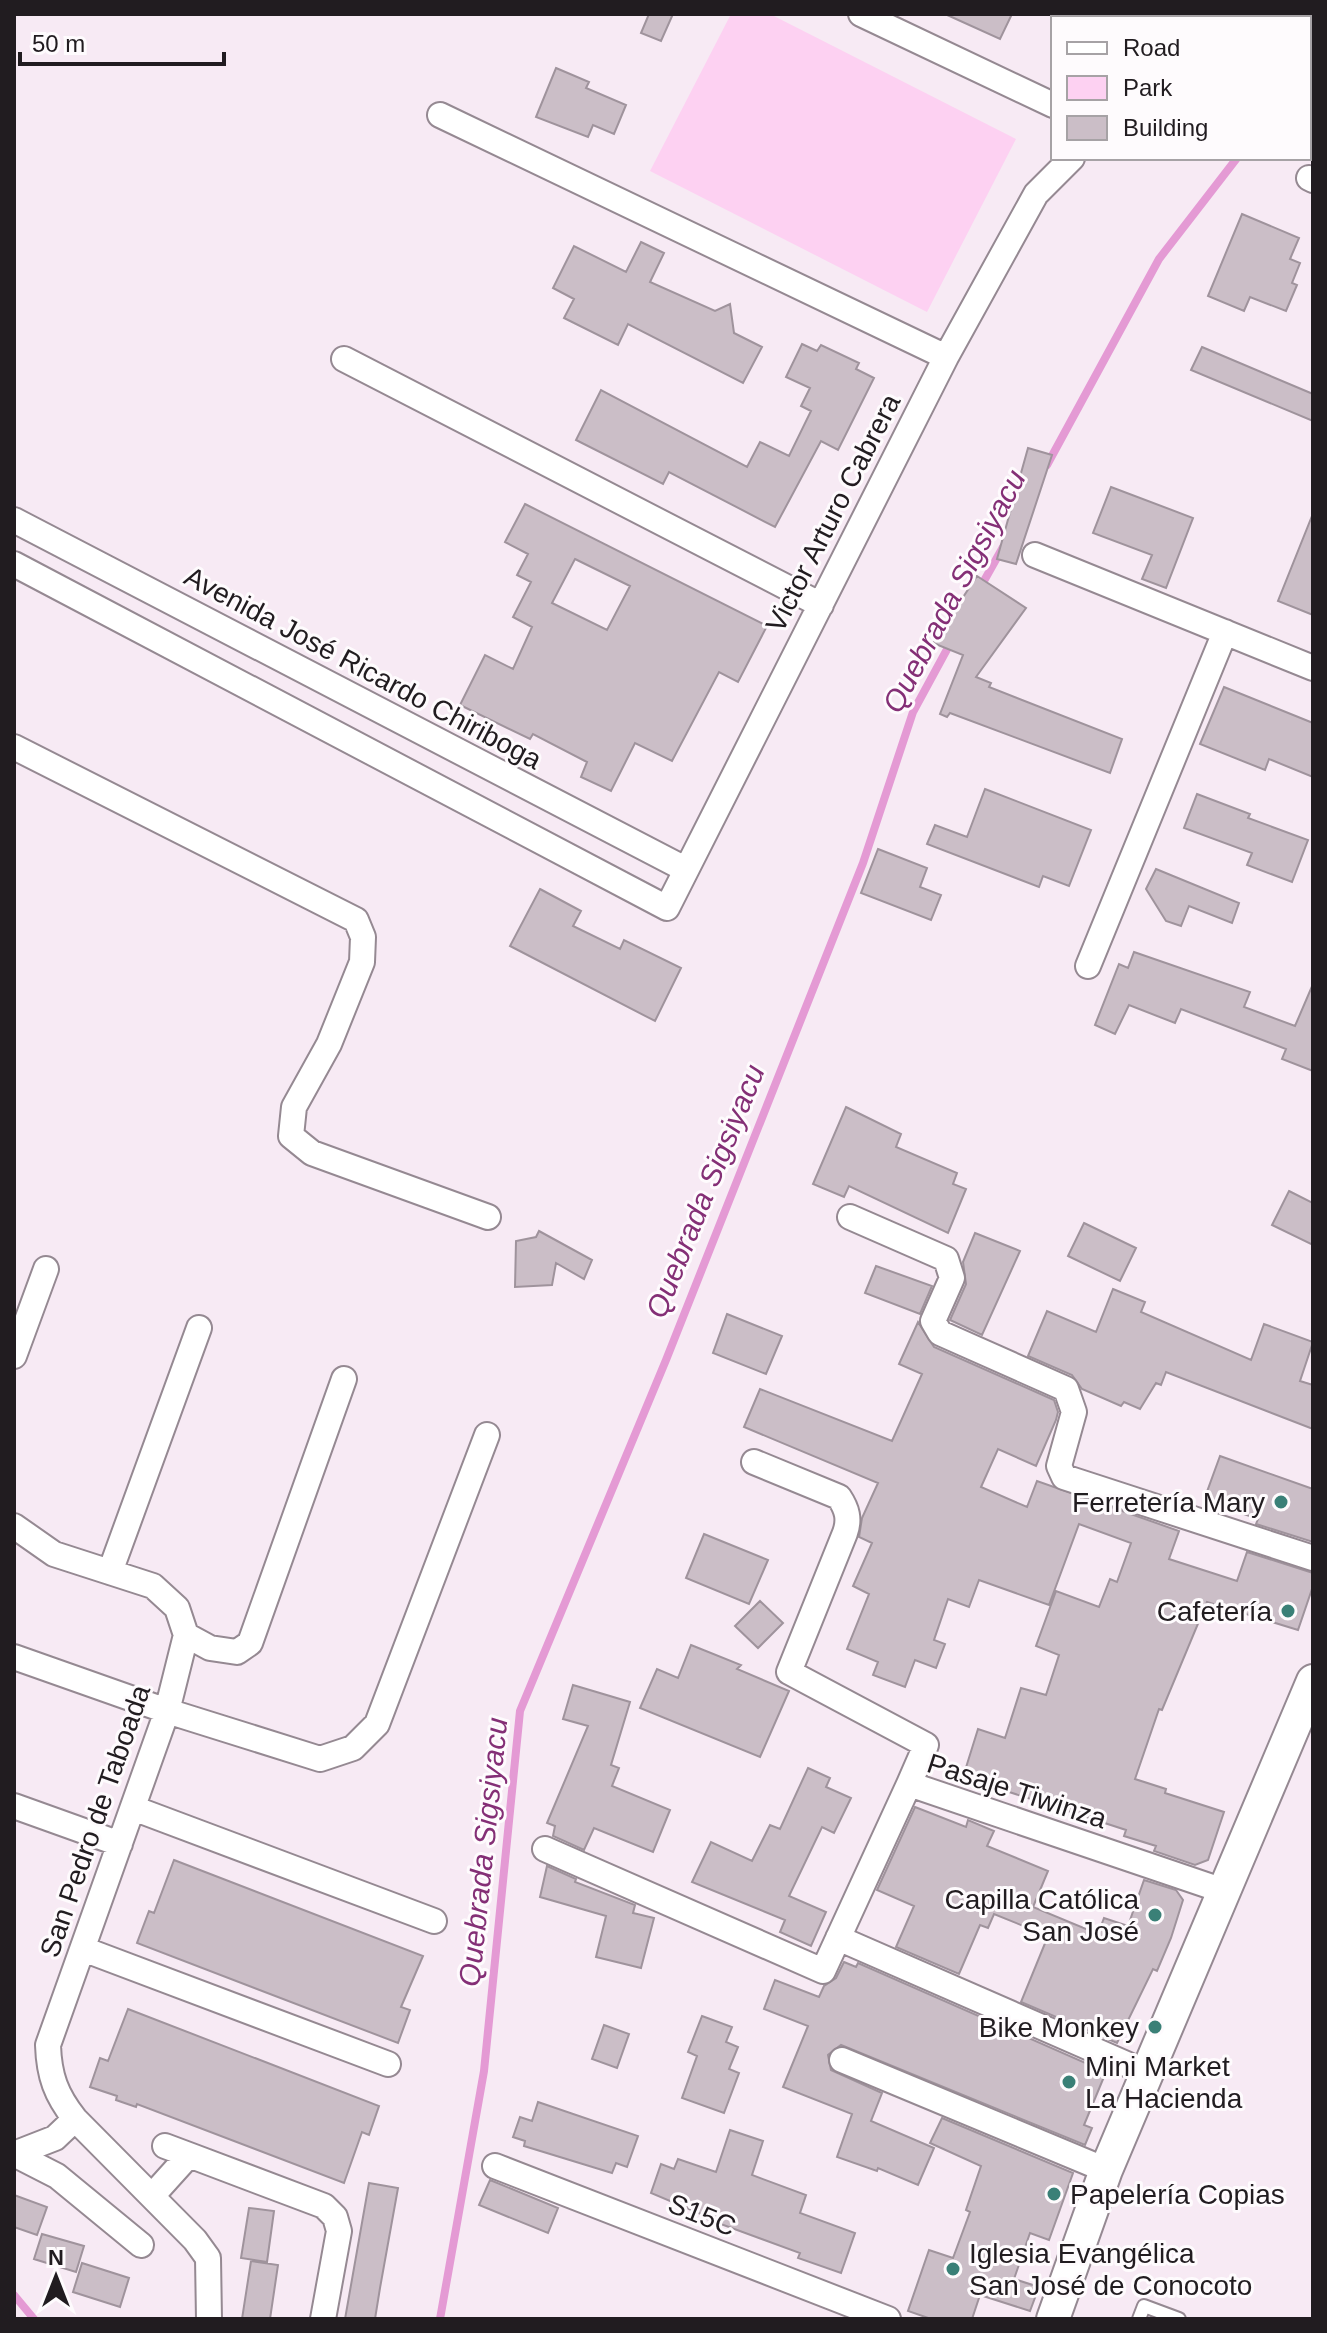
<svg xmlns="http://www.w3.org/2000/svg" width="1327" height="2333" font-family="Helvetica,sans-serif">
	<rect width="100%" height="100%" fill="#f7eaf4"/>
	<path fill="#fdd1f2" d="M 731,14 L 770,14 L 1016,139 L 927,312 L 650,171 Z"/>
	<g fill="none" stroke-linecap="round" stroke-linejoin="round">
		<path stroke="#e49ad4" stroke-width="8" d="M 1309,65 L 1313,60
			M 1047,465 L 1159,259 L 1237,158
			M 980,588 L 1003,547
			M 14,2295 L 34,2319
			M 440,2319 L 484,2071 L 520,1711 L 666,1360 L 863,863 L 913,712 L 951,642"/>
	</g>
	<path fill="#cbbec7" stroke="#9f939c" stroke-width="2" fill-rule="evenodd" d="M 649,14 L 673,14 L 661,41 L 641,33 Z
		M 945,14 L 1012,14 L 1000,39 Z
		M 556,68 L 589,82 L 586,88 L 626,105 L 614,134 L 593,125 L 588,137 L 536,117 Z
		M 1242,214 L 1299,238 L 1290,259 L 1300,263 L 1292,283 L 1297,285 L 1286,311 L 1250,297 L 1244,311 L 1208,296 Z
		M 641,242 L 664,253 L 650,282 L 715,311 L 730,304 L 734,333 L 762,347 L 743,383 L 628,324 L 618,345 L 564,318 L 574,299 L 553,288 L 574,246 L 626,272 Z
		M 802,344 L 817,351 L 821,345 L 859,363 L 856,369 L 874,378 L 838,450 L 821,441 L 775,527 L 669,472 L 663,484 L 576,440 L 601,390 L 747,467 L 760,442 L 789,456 L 811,411 L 801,406 L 810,388 L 786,377 Z
		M 1202,347 L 1313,394 L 1313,421 L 1191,370 Z
		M 1028,448 L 1052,455 L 1016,564 L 997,559 Z
		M 1111,487 L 1193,518 L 1166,588 L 1142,579 L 1152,555 L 1093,533 Z
		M 525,504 L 767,626 L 738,682 L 719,672 L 672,761 L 635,743 L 611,791 L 581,777 L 587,762 L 533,734 L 530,739 L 460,705 L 485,655 L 513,669 L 532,627 L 513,617 L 531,582 L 517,575 L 528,554 L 505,542 ZM 575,559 L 630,586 L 607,630 L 552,603 Z
		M 1312,516 L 1313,516 L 1313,615 L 1278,601 Z
		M 977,576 L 1026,608 L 976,677 L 991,683 L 989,687 L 1122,739 L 1110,773 L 950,713 L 947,717 L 940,714 L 963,655 L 933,643 Z
		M 1224,687 L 1313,723 L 1313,777 L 1269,759 L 1265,770 L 1200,744 Z
		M 985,789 L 1091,830 L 1069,886 L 1043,876 L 1039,887 L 927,844 L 935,825 L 967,837 Z
		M 1197,794 L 1250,814 L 1248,818 L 1308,840 L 1292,882 L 1247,865 L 1252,853 L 1184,828 Z
		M 878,849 L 927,868 L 920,887 L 941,895 L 931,920 L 861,893 Z
		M 1156,869 L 1239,903 L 1232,923 L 1189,906 L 1181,926 L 1166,921 L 1146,889 Z
		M 540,889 L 581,911 L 573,926 L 620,949 L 624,940 L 681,968 L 655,1021 L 510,946 Z
		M 1134,952 L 1250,992 L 1244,1007 L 1295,1026 L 1313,984 L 1313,1071 L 1282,1059 L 1286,1049 L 1181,1009 L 1175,1023 L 1129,1005 L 1115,1034 L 1095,1025 L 1119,964 L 1128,968 Z
		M 846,1107 L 901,1134 L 896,1147 L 957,1173 L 953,1184 L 966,1189 L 948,1233 L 849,1186 L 844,1197 L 813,1184 Z
		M 1289,1191 L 1313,1203 L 1313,1245 L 1272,1225 Z
		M 1084,1223 L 1136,1248 L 1120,1281 L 1068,1256 Z
		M 539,1231 L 592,1260 L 584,1279 L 556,1263 L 552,1285 L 515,1287 L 516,1241 L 536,1237 Z
		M 975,1233 L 1020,1251 L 982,1335 L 950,1320 L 966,1284 L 963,1262 Z
		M 876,1266 L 932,1286 L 920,1314 L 865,1293 Z
		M 1113,1289 L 1145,1302 L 1141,1312 L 1251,1360 L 1264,1324 L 1313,1342 L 1300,1381 L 1313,1385 L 1313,1429 L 1166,1372 L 1161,1385 L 1156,1383 L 1140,1409 L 1124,1402 L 1121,1406 L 1082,1389 L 1072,1375 L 1028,1356 L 1047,1311 L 1096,1332 Z
		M 727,1314 L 782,1336 L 766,1374 L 713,1353 Z
		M 918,1322 L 934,1347 L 1054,1400 L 1058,1412 L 1056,1420 L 1036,1466 L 998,1449 L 981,1487 L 1027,1507 L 1037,1481 L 1179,1531 L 1169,1559 L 1237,1581 L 1247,1552 L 1313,1573 L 1313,1586 L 1298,1630 L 1207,1602 L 1162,1710 L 1159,1709 L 1135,1779 L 1166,1789 L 1165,1793 L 1224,1812 L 1208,1860 L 1195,1865 L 1154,1851 L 1156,1846 L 1124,1836 L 1126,1830 L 963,1777 L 978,1729 L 1005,1738 L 1021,1688 L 1046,1695 L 1059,1655 L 1036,1646 L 1056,1591 L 1099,1607 L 1110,1579 L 1117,1582 L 1131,1543 L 1079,1524 L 1049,1605 L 979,1580 L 969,1607 L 948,1599 L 934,1640 L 945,1644 L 936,1668 L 915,1660 L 905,1687 L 873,1675 L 878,1662 L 847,1649 L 869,1594 L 853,1586 L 872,1543 L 859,1537 L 862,1518 L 878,1483 L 744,1427 L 760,1389 L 892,1441 L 922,1374 L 899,1364 Z
		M 1220,1456 L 1313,1489 L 1313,1542 L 1256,1524 L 1258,1519 L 1204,1500 Z
		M 704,1534 L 768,1560 L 749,1604 L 686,1578 Z
		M 760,1601 L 783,1623 L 758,1648 L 735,1626 Z
		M 691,1645 L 741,1665 L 737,1669 L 789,1691 L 760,1757 L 640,1708 L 657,1669 L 678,1678 Z
		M 573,1685 L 630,1702 L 611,1765 L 619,1768 L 612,1786 L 670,1810 L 653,1852 L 594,1828 L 584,1850 L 553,1836 L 555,1826 L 547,1823 L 588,1726 L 563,1719 Z
		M 808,1768 L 830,1778 L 826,1787 L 851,1798 L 834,1833 L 822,1827 L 789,1896 L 826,1912 L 811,1946 L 780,1932 L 785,1920 L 692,1882 L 711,1842 L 752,1861 L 770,1825 L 780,1829 Z
		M 915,1807 L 966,1827 L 968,1820 L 994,1831 L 987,1846 L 1048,1871 L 1033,1907 L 1098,1934 L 1104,1918 L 1128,1926 L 1144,1880 L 1176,1890 L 1183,1900 L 1171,1938 L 1157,1971 L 1153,1969 L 1117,2043 L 1021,2002 L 1048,1936 L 994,1914 L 988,1928 L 980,1925 L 959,1974 L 896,1947 L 914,1906 L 877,1890 Z
		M 174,1860 L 423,1956 L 401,2007 L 410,2010 L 398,2043 L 137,1943 L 149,1911 L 154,1913 Z
		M 547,1866 L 576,1879 L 575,1882 L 635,1905 L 633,1913 L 654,1918 L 641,1968 L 596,1957 L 606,1916 L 540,1897 Z
		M 844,1962 L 856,1967 L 858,1963 L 1106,2072 L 1084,2125 L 1092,2128 L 1085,2145 L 841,2045 L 828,2055 L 831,2070 L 882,2093 L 871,2121 L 934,2148 L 918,2185 L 878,2168 L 877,2171 L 837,2157 L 852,2114 L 783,2087 L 808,2026 L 764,2009 L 775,1980 L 819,1997 L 824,1986 L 836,1978 Z
		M 128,2009 L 379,2106 L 369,2135 L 362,2132 L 344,2183 L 137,2104 L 136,2107 L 116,2100 L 117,2096 L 90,2087 L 100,2058 L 108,2061 Z
		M 702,2016 L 732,2027 L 726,2042 L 738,2047 L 729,2069 L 739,2073 L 724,2113 L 682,2098 L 697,2056 L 688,2052 Z
		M 604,2025 L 629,2034 L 617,2068 L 592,2059 Z
		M 538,2102 L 638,2136 L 627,2167 L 616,2163 L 612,2173 L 524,2146 L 525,2141 L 513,2137 L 520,2117 L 532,2121 Z
		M 942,2118 L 1073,2173 L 1049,2240 L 1030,2233 L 1014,2279 L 1039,2287 L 1030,2311 L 980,2295 L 972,2319 L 931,2319 L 908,2311 L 929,2250 L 953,2258 L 970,2212 L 966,2210 L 981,2166 L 930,2143 Z
		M 730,2130 L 763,2141 L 752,2175 L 806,2195 L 800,2213 L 855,2233 L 841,2273 L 798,2258 L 800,2253 L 707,2219 L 708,2217 L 651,2193 L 661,2164 L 674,2169 L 678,2159 L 716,2172 Z
		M 490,2180 L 558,2208 L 548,2233 L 479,2205 Z
		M 369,2183 L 398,2188 L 380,2288 L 375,2319 L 345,2319 Z
		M 14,2195 L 47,2207 L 37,2235 L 14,2227 Z
		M 249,2208 L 274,2211 L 267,2262 L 241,2258 Z
		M 42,2234 L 84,2246 L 76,2272 L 34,2259 Z
		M 251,2261 L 278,2265 L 270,2319 L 242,2319 Z
		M 82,2263 L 129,2278 L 120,2307 L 73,2292 Z"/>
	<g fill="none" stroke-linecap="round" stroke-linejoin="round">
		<g stroke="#958992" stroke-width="16">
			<path id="lane" d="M 1139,2319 L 1144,2306 L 1179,2319"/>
		</g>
		<g stroke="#958992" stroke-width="28">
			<path id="street" d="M 861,14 L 1053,105
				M 1171,18 L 1174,14
				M 440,115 L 946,357
				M 1309,178 L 1313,180
				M 344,359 L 821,605
				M 14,520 L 685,869
				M 1035,555 L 1313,668
				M 14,564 L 667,908 L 946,357 L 1036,194 L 1072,158
				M 14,747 L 356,920 L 363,937 L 362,962 L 329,1044 L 294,1107 L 291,1136 L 312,1153 L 488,1217
				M 1088,966 L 1225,632
				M 850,1217 L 946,1259 L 952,1278 L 933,1321 L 940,1333 L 1066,1389 L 1074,1412 L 1059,1466 L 1064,1477 L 1313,1558
				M 14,1356 L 46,1269
				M 754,1462 L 839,1497 C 847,1509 850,1519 845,1533 L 789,1672 L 926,1745 L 909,1784
				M 14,1526 L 54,1554 L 153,1586 L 177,1608 L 186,1635 L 167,1711 L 48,2045 C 49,2076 56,2095 75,2119 L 195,2240 L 208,2258 L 209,2319
				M 110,1572 L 199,1328
				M 186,1635 L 210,1648 L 237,1652 L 250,1643 L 344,1379
				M 14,1657 L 167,1711 L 320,1759 L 353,1748 L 377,1724 L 487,1435
				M 14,1806 L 120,1844
				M 133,1808 L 434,1921
				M 545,1849 L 823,1971 L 909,1784 L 1224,1891
				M 838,1938 L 1147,2073
				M 83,1949 L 388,2064
				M 842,2060 L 1106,2170
				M 14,2154 L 57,2176 L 141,2245
				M 14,2154 L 55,2138 L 75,2119
				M 189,2155 L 324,2206 L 335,2217 L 339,2231 L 323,2319
				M 495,2166 L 888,2319
				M 152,2196 L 189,2155 L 165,2146"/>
		</g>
		<g stroke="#958992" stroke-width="36">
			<path id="secondary" d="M 1053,2319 L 1106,2170 L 1313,1681"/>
		</g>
		<use href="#lane" stroke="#fff" stroke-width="12"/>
		<use href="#street" stroke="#fff" stroke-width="24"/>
		<use href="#secondary" stroke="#fff" stroke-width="32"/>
	</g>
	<g fill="#3a8077" stroke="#fefbfd" stroke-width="3">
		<circle cx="1281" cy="1502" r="8"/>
		<circle cx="1288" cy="1611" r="8"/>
		<circle cx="1155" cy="1915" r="8"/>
		<circle cx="1155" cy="2027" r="8"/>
		<circle cx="1069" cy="2082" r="8"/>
		<circle cx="1054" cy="2194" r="8"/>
		<circle cx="953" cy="2269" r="8"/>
	</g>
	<g text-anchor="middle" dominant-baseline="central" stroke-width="6" stroke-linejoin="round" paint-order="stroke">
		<g font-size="28" fill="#211c20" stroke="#fefbfd">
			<text transform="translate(833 513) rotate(-63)">Victor Arturo Cabrera</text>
			<text transform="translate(363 668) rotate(28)">Avenida José Ricardo Chiriboga</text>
			<text transform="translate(1017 1791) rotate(18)">Pasaje Tiwinza</text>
			<text transform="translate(95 1821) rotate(-71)">San Pedro de Taboada</text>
			<text transform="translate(702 2215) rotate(22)">S15C</text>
		</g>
		<g font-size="28" fill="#211c20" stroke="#fefbfd" text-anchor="end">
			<text x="1265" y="1502">Ferretería Mary</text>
			<text x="1272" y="1611">Cafetería</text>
			<text x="1139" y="1899">Capilla Católica<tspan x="1139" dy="32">San José</tspan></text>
			<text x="1139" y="2027">Bike Monkey</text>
			<text x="1085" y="2066" text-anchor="start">Mini Market<tspan x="1085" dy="32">La Hacienda</tspan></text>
			<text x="1070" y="2194" text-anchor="start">Papelería Copias</text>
			<text x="969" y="2253" text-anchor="start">Iglesia Evangélica<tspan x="969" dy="32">San José de Conocoto</tspan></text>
		</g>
		<g font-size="30" font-style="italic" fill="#842f76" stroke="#fefbfd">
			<text transform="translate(954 591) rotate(-62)">Quebrada Sigsiyacu</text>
			<text transform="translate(705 1191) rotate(-68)">Quebrada Sigsiyacu</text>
			<text transform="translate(483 1852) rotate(-84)">Quebrada Sigsiyacu</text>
		</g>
	</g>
	<rect width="1327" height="2333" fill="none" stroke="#211c20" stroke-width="32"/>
	<rect x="1051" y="16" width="260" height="144" fill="#fefbfd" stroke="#a6a2a5" stroke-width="2"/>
	<rect x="1067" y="42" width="40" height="12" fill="#ffffff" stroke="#a6a2a5" stroke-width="2"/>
	<text x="1123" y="56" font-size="24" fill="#211c20">Road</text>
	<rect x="1067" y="76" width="40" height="24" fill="#fdd1f2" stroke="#a6a2a5" stroke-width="2"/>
	<text x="1123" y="96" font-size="24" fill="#211c20">Park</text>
	<rect x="1067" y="116" width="40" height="24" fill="#cbbec7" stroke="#a6a2a5" stroke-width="2"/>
	<text x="1123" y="136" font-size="24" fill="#211c20">Building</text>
	<g transform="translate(56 2277)" stroke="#fefbfd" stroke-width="6" paint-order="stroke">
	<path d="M0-6L14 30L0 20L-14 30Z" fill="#211c20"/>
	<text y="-12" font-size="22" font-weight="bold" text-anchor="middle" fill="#211c20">N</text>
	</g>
	<path d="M20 52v12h204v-12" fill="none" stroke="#211c20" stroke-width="4"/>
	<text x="32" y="52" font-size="24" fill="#211c20" stroke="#fefbfd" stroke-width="6" paint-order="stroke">50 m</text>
</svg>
